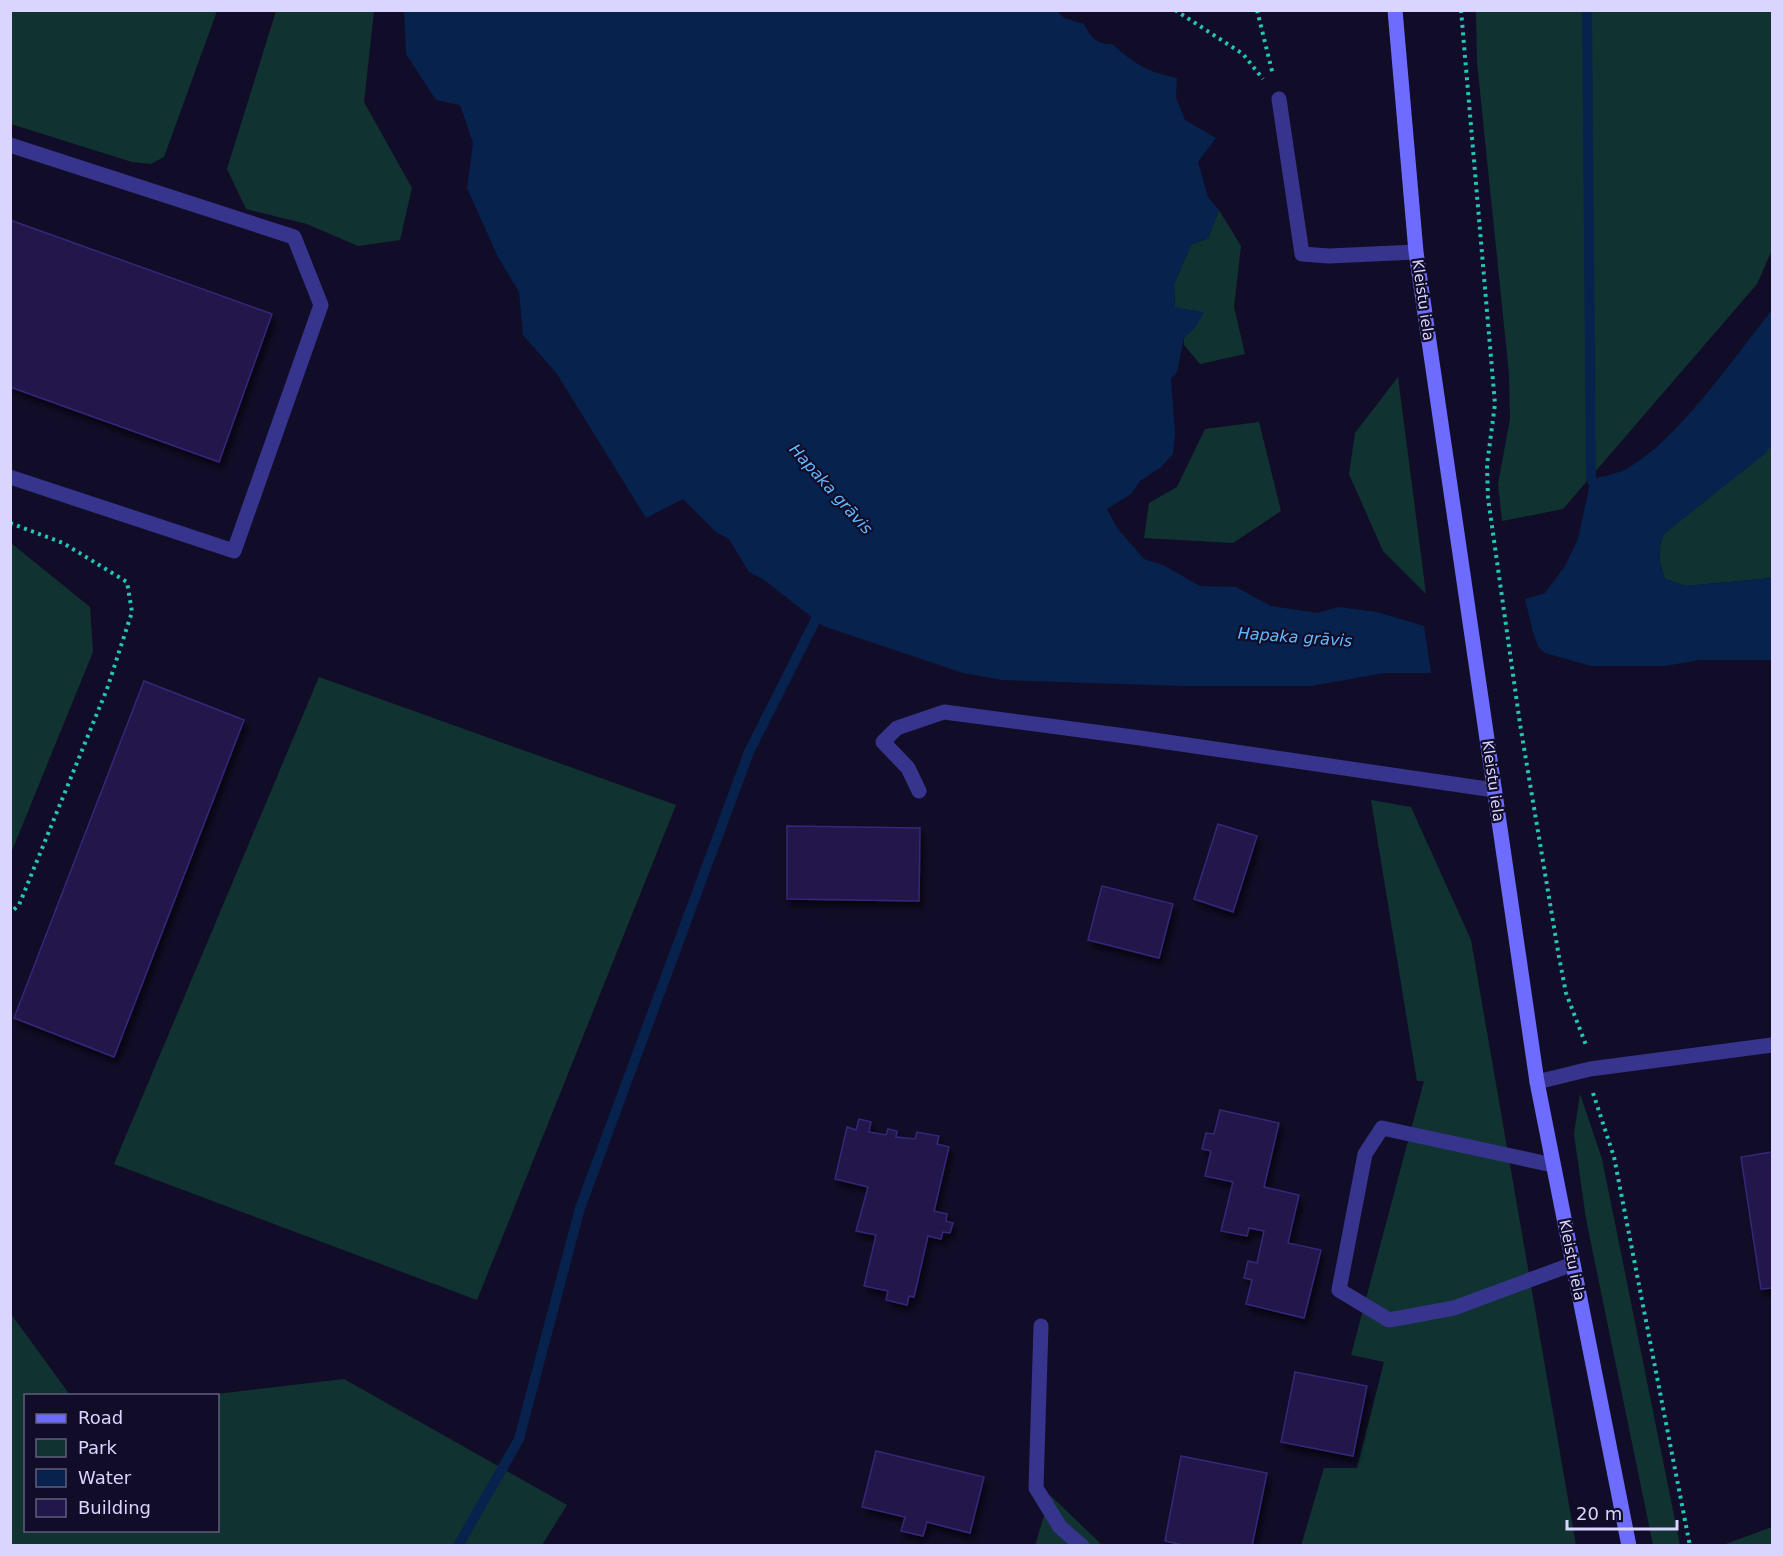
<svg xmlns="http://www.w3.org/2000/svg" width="1783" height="1556" font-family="'DejaVu Sans',sans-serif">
	<defs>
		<filter id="shadow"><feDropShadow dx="3.5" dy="6" stdDeviation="3" flood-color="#0009"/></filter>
	</defs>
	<rect width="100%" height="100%" fill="#110d28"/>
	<path fill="#103331" d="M 11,10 L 217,11 L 164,157 L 151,164 L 132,162 L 11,124 Z
		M 276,11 L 374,11 L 364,102 L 412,188 L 400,240 L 358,246 L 307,224 L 246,209 L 227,169 Z
		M 1476,11 L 1772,11 L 1772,250 L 1757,284 L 1563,509 L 1502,521 L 1498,484 L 1510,419 L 1509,374 L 1477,62 Z
		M 1219,210 L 1241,246 L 1234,307 L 1245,354 L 1200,364 L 1184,345 L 1184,338 L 1197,325 L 1175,307 L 1174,284 L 1191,245 L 1208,238 Z
		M 1398,377 L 1426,594 L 1383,551 L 1349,474 L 1355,433 Z
		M 1259,422 L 1281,511 L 1233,543 L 1144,538 L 1149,503 L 1177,487 L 1205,429 Z
		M 1772,444 L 1772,578 L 1685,586 L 1665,579 C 1659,561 1656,550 1665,533 L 1765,453 Z
		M 11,543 L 90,607 L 93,652 L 11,853 Z
		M 319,677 L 676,805 L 477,1300 L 114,1164 Z
		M 1371,800 L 1411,807 L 1471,940 L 1576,1545 L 1301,1546 L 1324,1468 L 1357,1468 L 1384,1362 L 1351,1355 L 1424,1081 L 1417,1081 Z
		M 1580,1094 L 1602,1159 L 1680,1545 L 1653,1545 L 1586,1219 L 1574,1134 Z
		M 11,1314 L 70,1395 L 26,1396 L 26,1530 L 218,1530 L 218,1396 L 208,1395 L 344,1379 L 567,1505 L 542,1545 L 11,1545 Z
		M 1050,1495 L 1102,1545 L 1035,1546 Z
		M 1772,1527 L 1772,1545 L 1723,1545 Z"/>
	<path fill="#07224d" d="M 404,10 L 1057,11 L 1064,18 L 1084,24 C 1090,37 1097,45 1112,44 C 1135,64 1147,72 1177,78 L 1176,97 L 1185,120 L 1216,138 L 1198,162 L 1208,197 L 1219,210 L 1208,238 L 1191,245 L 1174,284 L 1175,307 L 1204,312 L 1197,325 L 1184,338 L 1177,372 L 1171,379 L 1175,433 L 1173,454 L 1161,467 L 1140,481 L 1131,494 L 1107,509 L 1117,528 L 1144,559 L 1163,565 L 1200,586 L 1236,587 L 1271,606 L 1318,613 L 1338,607 L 1377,612 L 1424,626 L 1431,673 L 1384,673 L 1311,686 L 1184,686 L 1003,680 L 963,673 L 823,626 L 763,579 L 749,572 L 729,539 L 716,532 L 683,499 L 646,518 L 557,374 L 523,335 L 519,292 L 498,257 L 467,188 L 473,143 L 460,105 L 436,100 L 406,54 Z
		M 1772,310 L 1772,444 L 1766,453 L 1665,533 C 1656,550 1659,561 1665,579 L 1685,586 L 1772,578 L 1772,660 L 1699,660 L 1665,666 L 1591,666 L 1545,653 L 1538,646 L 1533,632 L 1525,599 L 1545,593 L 1565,566 L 1578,539 L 1591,479 C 1605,476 1619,474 1631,466 C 1680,437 1735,356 1772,310 Z"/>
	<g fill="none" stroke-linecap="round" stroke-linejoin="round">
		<path stroke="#07224d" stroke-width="10" d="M 1587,10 L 1591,479 L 1599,491
			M 458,1546 L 519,1439 L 580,1208 L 749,752 L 821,609"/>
	</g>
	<path fill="#21174b" stroke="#362779" stroke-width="1.5" filter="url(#shadow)" d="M 10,220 L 272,314 L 219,462 L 10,387 Z
		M 144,681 L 244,720 L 114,1057 L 14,1018 Z
		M 1218,824 L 1257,836 L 1233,912 L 1194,899 Z
		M 787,826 L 920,828 L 919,901 L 787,899 Z
		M 1102,886 L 1173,904 L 1159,958 L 1088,940 Z
		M 1220,1110 L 1279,1123 L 1264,1187 L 1299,1195 L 1288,1243 L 1321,1250 L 1304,1318 L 1246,1304 L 1252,1280 L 1244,1278 L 1248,1261 L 1257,1263 L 1264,1231 L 1249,1228 L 1247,1236 L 1221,1231 L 1233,1182 L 1205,1176 L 1211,1151 L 1202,1149 L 1206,1133 L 1214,1134 Z
		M 859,1119 L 871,1122 L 869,1132 L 886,1135 L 888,1129 L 897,1131 L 896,1137 L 915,1139 L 917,1132 L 939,1136 L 937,1144 L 949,1147 L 934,1211 L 947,1214 L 946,1221 L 953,1223 L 950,1233 L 943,1232 L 941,1239 L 928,1236 L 914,1297 L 909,1296 L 907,1305 L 886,1300 L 888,1291 L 864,1286 L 876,1235 L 856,1231 L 868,1187 L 835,1179 L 847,1127 L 856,1130 Z
		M 1772,1152 L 1772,1288 L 1761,1289 L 1741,1157 Z
		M 1295,1372 L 1367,1386 L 1353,1456 L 1281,1442 Z
		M 876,1451 L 984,1477 L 970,1533 L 927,1522 L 923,1536 L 901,1531 L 905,1517 L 862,1507 Z
		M 1181,1456 L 1267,1473 L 1252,1546 L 1187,1546 L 1165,1541 Z"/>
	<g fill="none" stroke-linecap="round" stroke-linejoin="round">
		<path stroke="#24c4b8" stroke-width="4" stroke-dasharray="3 4.5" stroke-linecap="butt" d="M 1175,10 L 1243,54 L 1263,79
			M 1257,10 L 1273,75
			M 1461,10 L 1495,404 L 1487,465 L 1488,498 L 1520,724 L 1559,957 L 1566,993 L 1586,1045
			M 10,523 L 63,543 L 127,582 L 132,612 L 107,689 L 19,905 L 10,913
			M 1593,1093 L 1614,1157 L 1690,1546"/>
		<path stroke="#36348c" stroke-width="15" d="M 1279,99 L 1302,254 L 1329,256 L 1416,252
			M 10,145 L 294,237 L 321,305 L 234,551 L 10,477
			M 919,791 L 908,768 L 883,742 L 897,728 L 944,712 L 1133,737 L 1494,790
			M 1553,1165 L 1382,1128 L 1365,1154 L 1339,1290 L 1389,1320 L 1454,1308 L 1573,1264
			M 1041,1326 L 1036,1488 L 1060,1527 L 1082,1546"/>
		<path stroke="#36348c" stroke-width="15" d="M 1537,1082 L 1590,1069 L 1772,1045"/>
		<path stroke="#6d6cff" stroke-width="15" d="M 1395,10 L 1416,252 L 1537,1082 L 1629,1546"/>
	</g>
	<g text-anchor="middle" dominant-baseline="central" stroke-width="4.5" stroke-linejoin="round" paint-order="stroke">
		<g font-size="15" fill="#d9d5ff" stroke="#110d28">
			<text transform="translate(1423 300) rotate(82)">Kleistu iela</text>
			<text transform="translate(1493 781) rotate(82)">Kleistu iela</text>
			<text transform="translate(1572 1260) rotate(79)">Kleistu iela</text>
		</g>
		<g font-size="16" font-style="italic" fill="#63b9ff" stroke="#110d28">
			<text transform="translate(831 489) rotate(48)">Hapaka grāvis</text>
			<text transform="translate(1295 637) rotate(4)">Hapaka grāvis</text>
		</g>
	</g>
	<rect width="1783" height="1556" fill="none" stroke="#d9d5ff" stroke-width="24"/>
	<rect x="24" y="1394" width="195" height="138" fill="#110d28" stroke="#615d7e" stroke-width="1.5"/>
	<rect x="36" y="1414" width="30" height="9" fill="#6d6cff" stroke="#615d7e" stroke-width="1.5"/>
	<text x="78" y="1424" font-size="18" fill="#d9d5ff">Road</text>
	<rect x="36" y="1439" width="30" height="18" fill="#103331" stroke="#615d7e" stroke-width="1.5"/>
	<text x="78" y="1454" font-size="18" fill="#d9d5ff">Park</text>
	<rect x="36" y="1469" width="30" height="18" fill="#07224d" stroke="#615d7e" stroke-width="1.5"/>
	<text x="78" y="1484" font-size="18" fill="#d9d5ff">Water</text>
	<rect x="36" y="1499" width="30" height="18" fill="#21174b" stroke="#615d7e" stroke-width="1.5"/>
	<text x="78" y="1514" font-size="18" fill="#d9d5ff">Building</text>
	<path d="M1567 1520v9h110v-9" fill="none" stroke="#d9d5ff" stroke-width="3"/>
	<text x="1576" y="1520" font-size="18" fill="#d9d5ff" stroke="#110d28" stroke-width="4.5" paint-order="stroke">20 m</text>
</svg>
